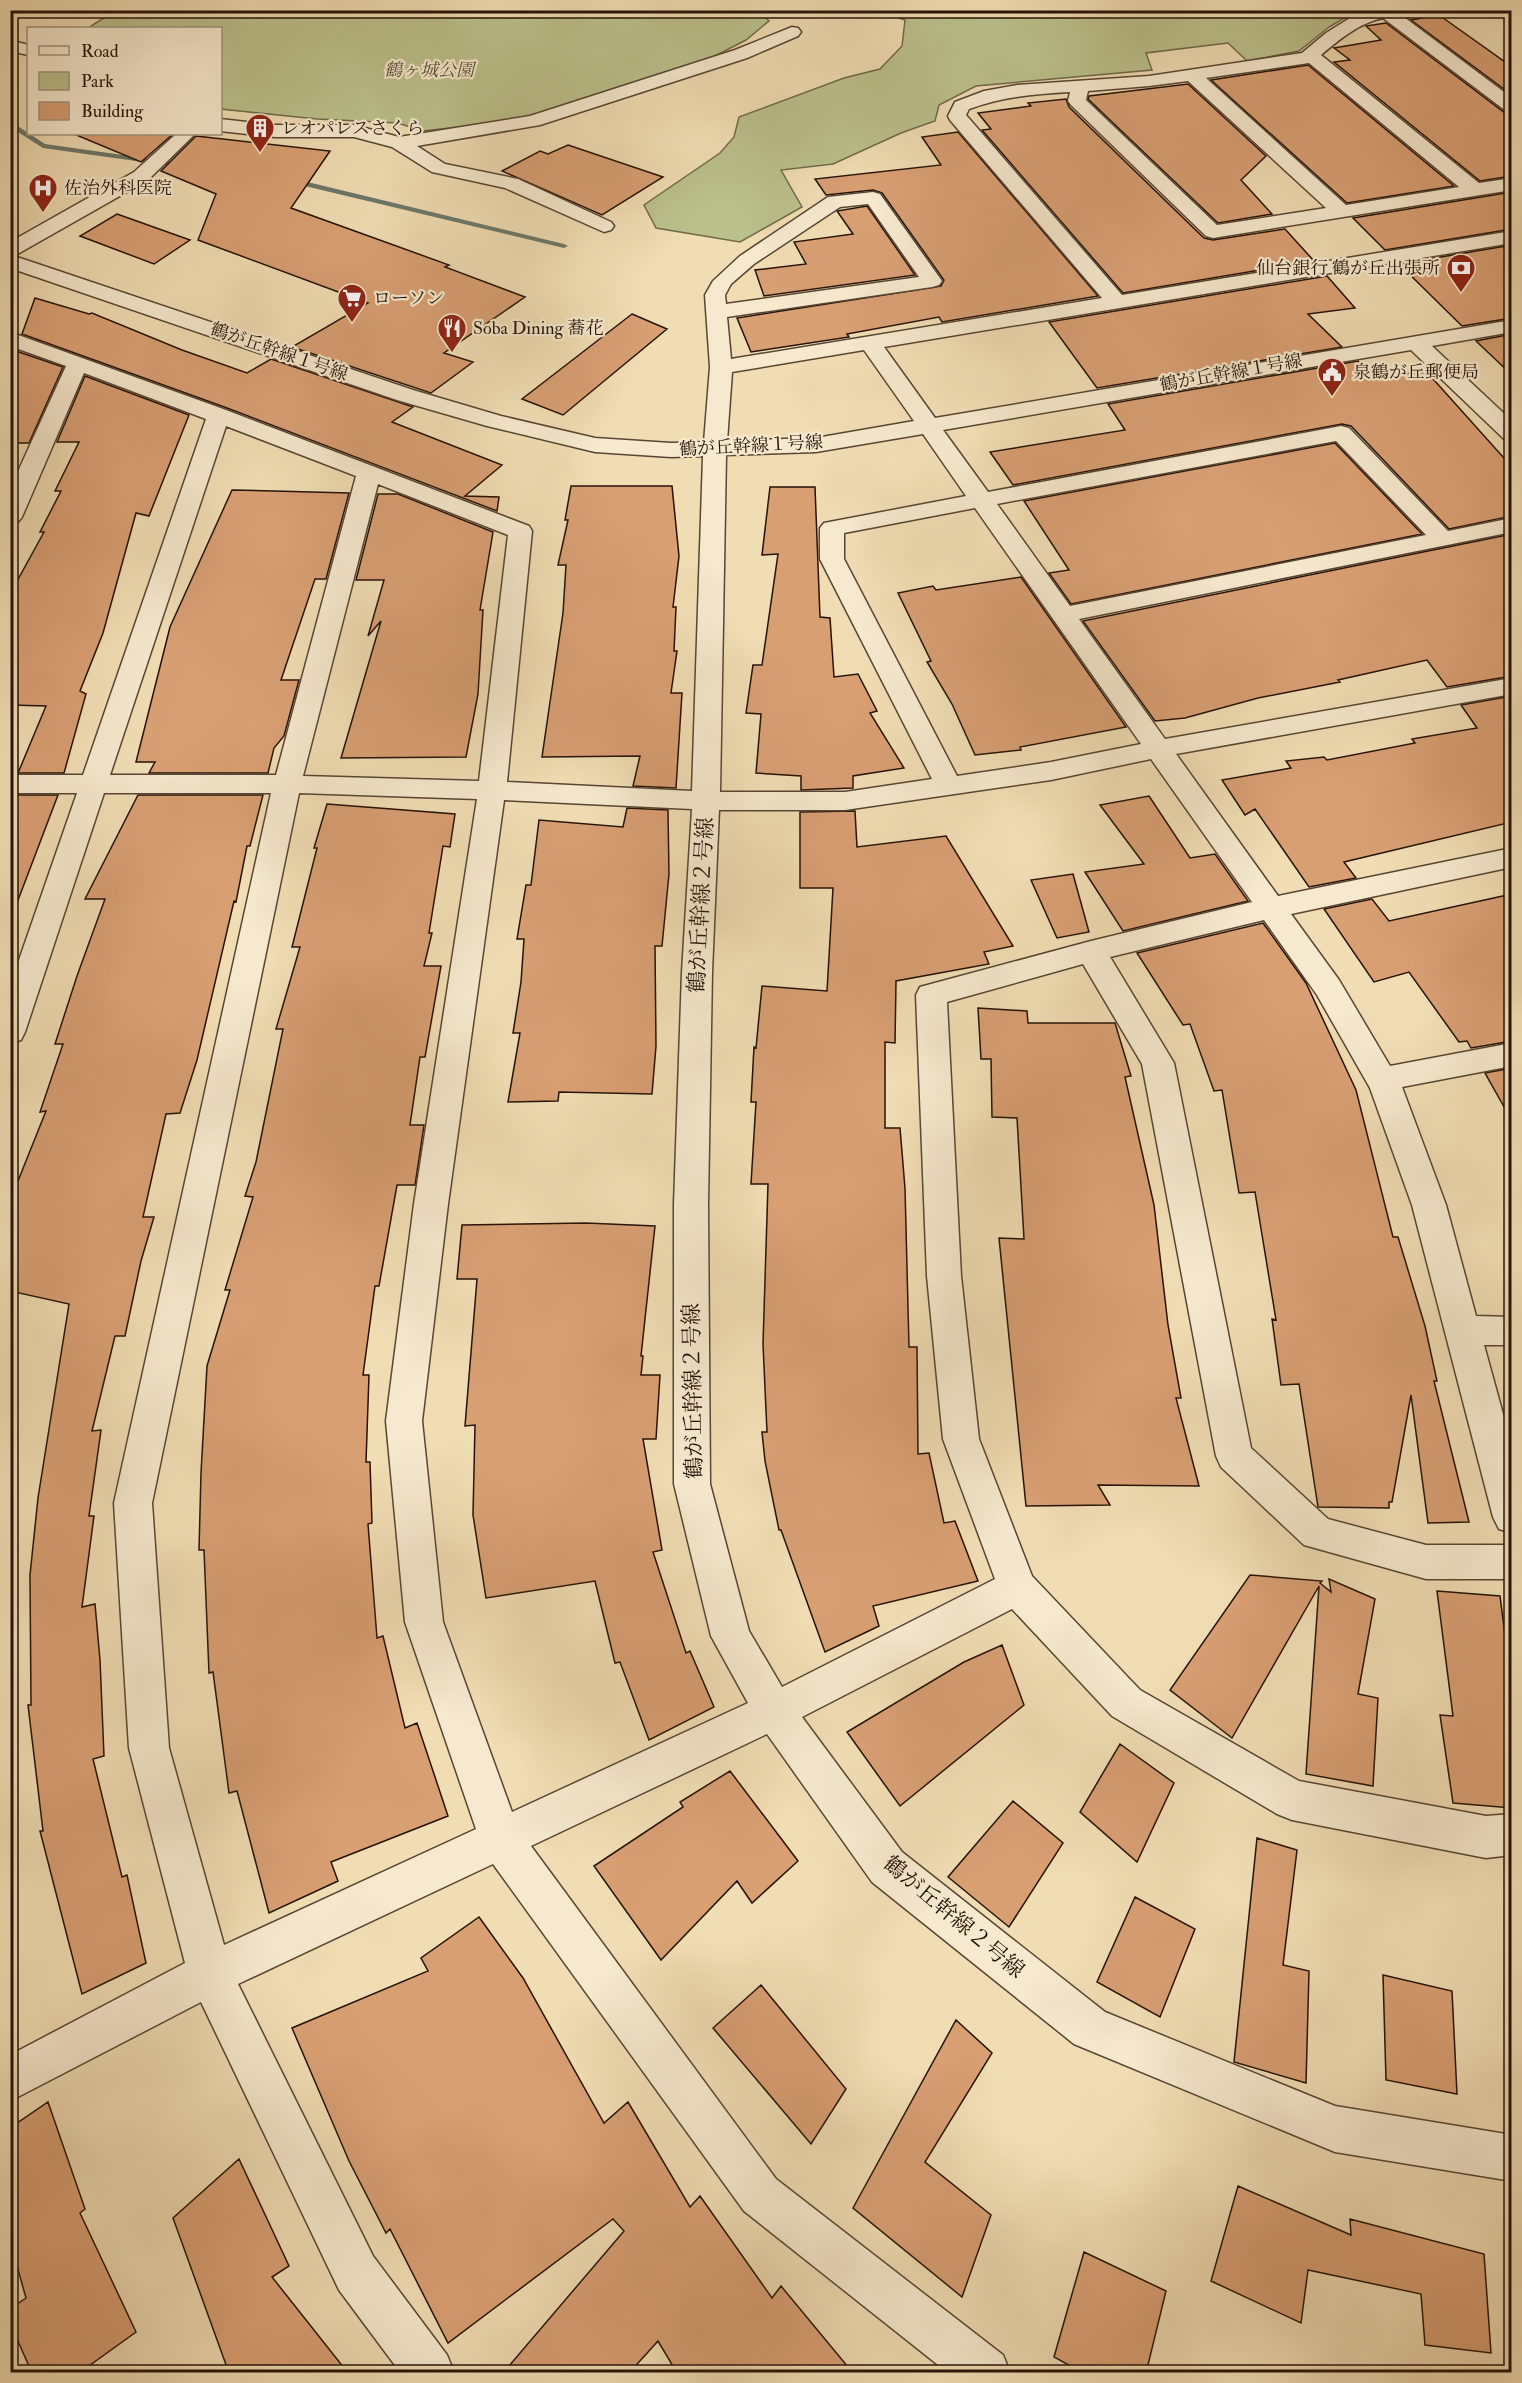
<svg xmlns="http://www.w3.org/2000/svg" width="1522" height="2383" font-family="'IM FELL Double Pica','Noto Serif JP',serif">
	<rect width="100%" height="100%" fill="#f1ddb4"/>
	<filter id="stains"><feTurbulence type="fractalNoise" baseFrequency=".00333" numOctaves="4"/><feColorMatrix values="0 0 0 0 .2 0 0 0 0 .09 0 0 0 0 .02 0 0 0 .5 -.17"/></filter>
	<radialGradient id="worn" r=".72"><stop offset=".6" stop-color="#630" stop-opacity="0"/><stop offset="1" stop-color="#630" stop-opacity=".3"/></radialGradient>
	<path fill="#bbc18c" stroke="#706a4a" stroke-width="1.5" d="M 116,10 L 758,10 L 769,21 L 746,40 L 711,58 L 523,120 L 422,131 L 398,123 L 317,119 L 221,109 L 220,28 L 88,28 Z
		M 838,11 L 1367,11 L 1351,14 L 1329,27 L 1299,51 L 1247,61 L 1228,43 L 1146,53 L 1152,70 L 976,86 L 939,105 L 935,121 L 901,133 L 833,164 L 781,170 L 802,207 L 740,242 L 656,228 L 644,205 L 720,153 L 734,137 L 739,117 L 844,78 L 880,69 L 902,46 L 905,20 L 885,14 Z"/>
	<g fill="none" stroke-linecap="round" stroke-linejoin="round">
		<path fill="#6c7869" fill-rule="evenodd" d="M 10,121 L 45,144 L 186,164 L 190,166 L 186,168 L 43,148 L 10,127 Z
			M 291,178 L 564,244 L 568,246 L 564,248 L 288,182 L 288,178 Z"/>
	</g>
	<path fill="#d89f73" stroke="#251208" stroke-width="1.5" d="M 1439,15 L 1512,67 L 1512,95 L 1411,20 Z
		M 1386,23 L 1505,113 L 1512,114 L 1512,176 L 1480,181 L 1334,62 L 1350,60 L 1334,48 L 1381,40 L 1366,26 Z
		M 1308,65 L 1454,186 L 1347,203 L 1211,80 Z
		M 1188,84 L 1266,156 L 1241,180 L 1272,214 L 1218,223 L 1088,99 L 1089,96 Z
		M 1066,99 L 1069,107 L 1204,238 L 1213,240 L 1285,229 L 1314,261 L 1123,293 L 982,130 L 991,129 L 978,113 L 1031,106 L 1028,103 Z
		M 958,132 L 1098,296 L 942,322 L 939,317 L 847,334 L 849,337 L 751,352 L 737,318 L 941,286 L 944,280 L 882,193 L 873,190 L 826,195 L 815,179 L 941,165 L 922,137 Z
		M 74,134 L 173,134 L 141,162 Z
		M 196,136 L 330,151 L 291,208 L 449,265 L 445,267 L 525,297 L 444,353 L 473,362 L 431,393 L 292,347 L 368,303 L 198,240 L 216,194 L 161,171 Z
		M 568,145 L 663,177 L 602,215 L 502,171 L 540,151 L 548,154 Z
		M 1512,192 L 1512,229 L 1385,250 L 1353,218 Z
		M 867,206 L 915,275 L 764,296 L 755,270 L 806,264 L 794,242 L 853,234 L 837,211 Z
		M 117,214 L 190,240 L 154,264 L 80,236 Z
		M 1512,245 L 1512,318 L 1462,326 L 1399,264 Z
		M 1327,276 L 1355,308 L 1308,314 L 1342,347 L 1097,388 L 1049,322 Z
		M 35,298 L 89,314 L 92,313 L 182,350 L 247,373 L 271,359 L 413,407 L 392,422 L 502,465 L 465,496 L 499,497 L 497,511 L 227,408 L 22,334 Z
		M 632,314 L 667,329 L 563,415 L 522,399 Z
		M 1512,334 L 1512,375 L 1476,341 Z
		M 16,351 L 63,367 L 29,443 L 10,443 L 10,366 Z
		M 1358,361 L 1375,378 L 1426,371 L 1512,467 L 1512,516 L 1449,529 L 1351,426 L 1342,424 L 1013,485 L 990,452 L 1125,430 L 1108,404 Z
		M 85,376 L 189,415 L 149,516 L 136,513 L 103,633 L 80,691 L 86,694 L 64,773 L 18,773 L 46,706 L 10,705 L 10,594 L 44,532 L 40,532 L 61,491 L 55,491 L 79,442 L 57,442 Z
		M 1335,443 L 1422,534 L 1071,604 L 1049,573 L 1069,570 L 1024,501 Z
		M 571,486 L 672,486 L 679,556 L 673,607 L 676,607 L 674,651 L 677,651 L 671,693 L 682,693 L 676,788 L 633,786 L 640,756 L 542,757 L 563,613 L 566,565 L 558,565 L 568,520 L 565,520 Z
		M 770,487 L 815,487 L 820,617 L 830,618 L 834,677 L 858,674 L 877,711 L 870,713 L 904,768 L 853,776 L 853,788 L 801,790 L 801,776 L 756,773 L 761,714 L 746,713 L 753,665 L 762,665 L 778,554 L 762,555 Z
		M 232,490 L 349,493 L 326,579 L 315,579 L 281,680 L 299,680 L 284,736 L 274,748 L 268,773 L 149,773 L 155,762 L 136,762 L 170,627 Z
		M 378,494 L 398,494 L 493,532 L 480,610 L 483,610 L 478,694 L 466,757 L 341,758 L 381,621 L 368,636 L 384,580 L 356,580 Z
		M 1512,534 L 1512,676 L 1447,687 L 1427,660 L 1338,680 L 1340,682 L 1258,698 L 1185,718 L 1155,721 L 1083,621 Z
		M 1021,577 L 1126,727 L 1020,747 L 1021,750 L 975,755 L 952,704 L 927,662 L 931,661 L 898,593 L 933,586 L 936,590 Z
		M 1512,696 L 1512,822 L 1344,862 L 1356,878 L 1309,887 L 1255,809 L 1245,815 L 1222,780 L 1291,768 L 1286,761 L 1324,757 L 1327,760 L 1415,743 L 1412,739 L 1477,728 L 1461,705 Z
		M 10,795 L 58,795 L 12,916 L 10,915 Z
		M 138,795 L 263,795 L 250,846 L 247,846 L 236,902 L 234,901 L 197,1060 L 180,1113 L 166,1114 L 143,1217 L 154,1217 L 141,1261 L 125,1336 L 115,1336 L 92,1431 L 101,1430 L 89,1516 L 94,1516 L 82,1607 L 95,1604 L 100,1660 L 104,1756 L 93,1759 L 122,1877 L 127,1875 L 146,1963 L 82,1994 L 40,1831 L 43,1831 L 28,1705 L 31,1705 L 30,1575 L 38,1498 L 69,1304 L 10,1291 L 10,1201 L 46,1111 L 40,1112 L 63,1044 L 55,1044 L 77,976 L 105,899 L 85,899 Z
		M 1149,796 L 1190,858 L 1215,854 L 1248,901 L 1123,931 L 1085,872 L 1144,864 L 1100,805 Z
		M 327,804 L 455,814 L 450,847 L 443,846 L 429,933 L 432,933 L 424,966 L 441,966 L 425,1057 L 420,1057 L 410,1125 L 424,1125 L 415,1185 L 397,1185 L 379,1286 L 375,1286 L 363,1375 L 369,1375 L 366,1462 L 370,1462 L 372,1523 L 368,1524 L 377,1638 L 383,1636 L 405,1728 L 417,1723 L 448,1816 L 331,1862 L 338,1881 L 269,1913 L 237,1791 L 229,1793 L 213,1672 L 209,1673 L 204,1550 L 199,1550 L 201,1473 L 207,1366 L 230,1290 L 225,1290 L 253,1197 L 245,1196 L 256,1162 L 283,1029 L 276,1029 L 300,947 L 292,947 L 317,848 L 314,848 Z
		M 627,808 L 668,810 L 669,874 L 662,946 L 655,946 L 656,1046 L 652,1094 L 559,1092 L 558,1101 L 508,1102 L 520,1033 L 513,1033 L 521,982 L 524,939 L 517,939 L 526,885 L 531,885 L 539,820 L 623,827 Z
		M 855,811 L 857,847 L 946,836 L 1013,946 L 984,952 L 989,964 L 896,981 L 895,1043 L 885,1042 L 885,1128 L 900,1128 L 905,1188 L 909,1347 L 917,1347 L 918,1454 L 929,1453 L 944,1523 L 955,1521 L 978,1581 L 873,1606 L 879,1626 L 825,1652 L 781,1530 L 779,1530 L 765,1461 L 762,1432 L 767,1432 L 763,1344 L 768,1184 L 751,1184 L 756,1102 L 751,1102 L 754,1047 L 756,1048 L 762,986 L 827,991 L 833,888 L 800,888 L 800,812 Z
		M 1073,874 L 1089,932 L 1057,938 L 1031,880 Z
		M 1512,894 L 1512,1041 L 1471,1048 L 1467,1041 L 1459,1042 L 1409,972 L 1374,982 L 1324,909 L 1372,899 L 1389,921 Z
		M 1263,923 L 1306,983 L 1356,1090 L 1393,1237 L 1398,1237 L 1425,1326 L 1437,1381 L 1434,1381 L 1469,1522 L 1428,1523 L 1411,1395 L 1392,1502 L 1389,1502 L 1389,1508 L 1318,1507 L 1299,1384 L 1281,1385 L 1272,1319 L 1276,1320 L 1255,1192 L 1239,1193 L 1222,1090 L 1214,1091 L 1190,1024 L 1183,1025 L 1137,953 Z
		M 978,1008 L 1027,1011 L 1028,1023 L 1115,1023 L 1131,1076 L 1125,1077 L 1154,1205 L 1168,1325 L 1181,1398 L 1176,1398 L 1199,1486 L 1098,1485 L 1110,1505 L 1026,1506 L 999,1238 L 1024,1239 L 1017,1118 L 992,1117 L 991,1059 L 981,1059 Z
		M 1512,1068 L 1512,1121 L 1485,1073 Z
		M 586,1223 L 655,1226 L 641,1356 L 643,1356 L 641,1375 L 660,1375 L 656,1439 L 643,1439 L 662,1550 L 653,1552 L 686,1653 L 690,1651 L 714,1707 L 649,1740 L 620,1662 L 615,1663 L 595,1581 L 486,1598 L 473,1515 L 475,1425 L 465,1426 L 477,1279 L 457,1279 L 462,1225 Z
		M 1250,1575 L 1322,1581 L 1320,1583 L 1331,1592 L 1329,1579 L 1375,1599 L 1358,1694 L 1378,1698 L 1373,1786 L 1306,1774 L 1319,1586 L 1232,1738 L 1170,1690 Z
		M 1437,1591 L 1500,1596 L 1512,1690 L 1512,1808 L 1453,1803 L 1440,1715 L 1453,1716 Z
		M 1002,1645 L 1024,1705 L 900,1806 L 847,1732 L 964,1662 Z
		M 1120,1744 L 1174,1783 L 1137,1862 L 1080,1812 Z
		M 730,1771 L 798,1861 L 752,1903 L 737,1881 L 661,1960 L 594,1866 L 683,1807 L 680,1802 Z
		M 1013,1801 L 1063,1843 L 1009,1927 L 948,1877 Z
		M 1257,1838 L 1297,1850 L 1283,1965 L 1309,1971 L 1306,2083 L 1234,2062 Z
		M 1135,1897 L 1195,1929 L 1160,2017 L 1097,1982 Z
		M 479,1917 L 523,1978 L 604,2123 L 628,2102 L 690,2207 L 700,2196 L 772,2298 L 781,2286 L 853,2373 L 677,2373 L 658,2341 L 629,2373 L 503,2373 L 624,2231 L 613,2219 L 448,2343 L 390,2229 L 386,2233 L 349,2161 L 292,2028 L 428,1971 L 421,1958 Z
		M 1383,1975 L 1452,1991 L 1457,2094 L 1386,2080 Z
		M 761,1985 L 846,2089 L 811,2144 L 713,2028 Z
		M 956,2020 L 992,2053 L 925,2162 L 991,2215 L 962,2297 L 853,2208 Z
		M 48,2102 L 85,2209 L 80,2213 L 136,2332 L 79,2373 L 32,2373 L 10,2323 L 10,2309 L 26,2298 L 10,2241 L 10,2128 Z
		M 239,2159 L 289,2266 L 272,2277 L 348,2373 L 229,2373 L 173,2218 Z
		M 1238,2186 L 1351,2235 L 1350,2219 L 1484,2254 L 1491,2353 L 1425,2345 L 1421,2294 L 1308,2270 L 1301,2323 L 1211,2281 Z
		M 1084,2252 L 1166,2291 L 1146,2373 L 1083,2373 L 1054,2357 Z"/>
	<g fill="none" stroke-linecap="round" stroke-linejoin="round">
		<g stroke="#584533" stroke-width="3">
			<path id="minor" d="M 1370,10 L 1403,10 L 1400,14 L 1512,98 L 1512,112 L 1506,111 L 1383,18 C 1359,23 1340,39 1321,55 L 1479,183 L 1512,178 L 1512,190 L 1213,238 L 1206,236 L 1071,105 L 1068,101 L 1070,92 C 1034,94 1002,97 969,109 L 966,115 L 1122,295 L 1512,231 L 1512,243 L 884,347 L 935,418 L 1512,320 L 1512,332 L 1432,346 L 1512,421 L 1512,441 L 1504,439 L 1411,350 L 943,430 L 988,492 L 1341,426 L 1349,428 L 1448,531 L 1512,518 L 1512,532 L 1079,619 L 1165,739 L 1512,678 L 1512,694 L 1176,754 L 1278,896 L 1512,848 L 1512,867 L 1291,914 L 1339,980 L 1390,1066 L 1512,1043 L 1512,1066 L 1402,1087 L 1446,1205 L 1476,1316 L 1512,1317 L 1512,1345 L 1484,1345 L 1512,1447 L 1512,1533 L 1499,1529 L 1493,1517 L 1412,1205 L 1370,1088 L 1317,995 L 1264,920 L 1110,957 L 1174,1063 L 1251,1448 L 1328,1519 L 1426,1545 L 1512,1545 L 1512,1579 L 1426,1579 L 1304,1545 L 1221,1467 L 1216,1456 L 1142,1064 L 1083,964 L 947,1002 L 961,1276 L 979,1439 L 1032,1576 L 1140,1690 L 1299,1781 L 1486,1816 L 1512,1814 L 1512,1855 L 1486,1858 L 1292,1820 L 1277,1814 L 1112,1716 L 1012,1609 L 802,1717 L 902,1852 L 1105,2012 L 1335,2106 L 1512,2135 L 1512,2181 L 1335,2152 L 1074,2044 L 872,1882 L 767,1734 L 531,1846 L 776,2179 L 1003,2355 L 1010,2372 L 947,2372 L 744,2211 L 493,1864 L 238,1984 L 373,2256 L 447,2355 L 454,2372 L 400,2372 L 339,2290 L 201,2002 L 10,2101 L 10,2055 L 185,1963 L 129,1748 L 114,1503 L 271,793 L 104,793 L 25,1032 L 21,1040 L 10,1043 L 10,986 L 77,793 L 10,793 L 10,775 L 83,775 L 206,419 L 84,373 L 22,517 L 18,522 L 10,524 L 10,489 L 66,366 L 10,346 L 10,332 L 226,410 L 529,526 L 532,531 L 507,782 L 692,791 L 703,456 L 671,457 L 595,452 L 487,426 L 397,400 L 10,268 L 10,242 L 134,172 L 176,134 L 195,134 L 148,180 L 14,256 L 413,390 L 501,416 L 595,438 L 671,443 L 704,442 L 710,367 L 705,295 L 713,281 L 740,256 L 828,197 L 873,192 L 880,194 L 942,281 L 939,285 L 932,287 L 727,317 L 731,359 L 1102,298 L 950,120 L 948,116 L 955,102 L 984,91 L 1017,85 L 1149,76 L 1302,53 L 1326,33 L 1358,13 ZM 1309,63 L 1459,187 L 1346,205 L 1206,78 ZM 1188,81 L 1326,208 L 1217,225 L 1086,100 L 1088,91 L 1149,86 ZM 868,204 L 919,277 L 726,304 L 725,295 L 731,284 L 754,264 L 840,207 ZM 864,350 L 914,421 L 816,438 L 727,441 L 732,372 ZM 226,426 L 356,476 L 276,775 L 110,775 ZM 923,434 L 966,496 L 824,523 L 820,528 L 820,559 L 932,779 L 845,792 L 720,792 L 726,455 L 816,452 ZM 1336,441 L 1426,535 L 1070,606 L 997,504 ZM 378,484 L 508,535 L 479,781 L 303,776 ZM 975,508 L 1141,744 L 1051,762 L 957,776 L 844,559 L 844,533 ZM 1151,759 L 1252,902 L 1091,941 L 931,984 L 920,987 L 916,995 L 927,1276 L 943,1439 L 995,1579 L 782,1687 L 749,1631 L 710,1484 L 708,1204 L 712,972 L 719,810 L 845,810 L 1051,780 ZM 299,793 L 477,799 L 414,1204 L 386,1421 L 405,1622 L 476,1829 L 224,1945 L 169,1748 L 152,1503 ZM 504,800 L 692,809 L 682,972 L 674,1204 L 674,1484 L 711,1636 L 748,1703 L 512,1812 L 443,1622 L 422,1421 L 448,1204 Z
				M 1503,10 L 1512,10 L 1512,16 Z
				M 792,27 L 798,28 L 801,32 L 798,36 L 747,58 L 540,125 L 417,146 L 445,164 L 518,179 L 611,222 L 614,226 L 611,230 L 604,232 L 505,188 L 432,172 L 392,147 L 354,137 L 275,137 L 220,131 L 220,119 L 275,125 L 354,125 L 399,137 L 530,116 L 735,50 Z
				M 10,40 L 28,45 L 28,55 L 10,51 Z"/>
		</g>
		<use href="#minor" fill="#f6e9ce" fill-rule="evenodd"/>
	</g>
	<defs>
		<g id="building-pin" transform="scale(1.5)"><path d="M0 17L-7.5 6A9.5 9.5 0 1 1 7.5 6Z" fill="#8f2418" stroke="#f6e9ce"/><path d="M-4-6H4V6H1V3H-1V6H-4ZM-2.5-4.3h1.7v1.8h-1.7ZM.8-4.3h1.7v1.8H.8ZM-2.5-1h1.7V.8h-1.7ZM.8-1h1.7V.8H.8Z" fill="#fff"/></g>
		<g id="hospital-pin" transform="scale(1.5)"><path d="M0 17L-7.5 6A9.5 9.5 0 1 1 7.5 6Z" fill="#8f2418" stroke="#f6e9ce"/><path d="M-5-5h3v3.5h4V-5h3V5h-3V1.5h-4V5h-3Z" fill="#fff"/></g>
		<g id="bank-pin" transform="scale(1.5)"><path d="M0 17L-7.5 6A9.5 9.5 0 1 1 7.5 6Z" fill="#8f2418" stroke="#f6e9ce"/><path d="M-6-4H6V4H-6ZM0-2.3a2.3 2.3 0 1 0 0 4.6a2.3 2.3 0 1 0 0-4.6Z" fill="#fff"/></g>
		<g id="supermarket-pin" transform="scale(1.5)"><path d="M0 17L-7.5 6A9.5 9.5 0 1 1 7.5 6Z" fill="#8f2418" stroke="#f6e9ce"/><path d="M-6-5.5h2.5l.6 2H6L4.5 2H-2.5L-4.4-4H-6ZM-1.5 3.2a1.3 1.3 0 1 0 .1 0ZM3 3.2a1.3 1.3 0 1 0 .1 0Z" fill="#fff"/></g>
		<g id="restaurant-pin" transform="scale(1.5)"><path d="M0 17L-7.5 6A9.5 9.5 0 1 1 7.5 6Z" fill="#8f2418" stroke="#f6e9ce"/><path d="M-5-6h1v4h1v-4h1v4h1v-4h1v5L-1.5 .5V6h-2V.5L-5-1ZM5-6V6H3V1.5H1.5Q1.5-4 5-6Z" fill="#fff"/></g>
		<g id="civic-pin" transform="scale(1.5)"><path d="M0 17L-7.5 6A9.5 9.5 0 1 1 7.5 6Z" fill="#8f2418" stroke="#f6e9ce"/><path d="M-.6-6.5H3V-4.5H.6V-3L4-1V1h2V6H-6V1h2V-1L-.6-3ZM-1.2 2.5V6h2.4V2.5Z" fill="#fff"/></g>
	</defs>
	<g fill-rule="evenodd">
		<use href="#building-pin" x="260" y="128"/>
		<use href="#hospital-pin" x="43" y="188"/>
		<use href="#bank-pin" x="1461" y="268"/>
		<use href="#supermarket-pin" x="352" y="298"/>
		<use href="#restaurant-pin" x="452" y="328"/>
		<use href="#civic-pin" x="1332" y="372"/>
	</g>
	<g text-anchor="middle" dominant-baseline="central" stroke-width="4.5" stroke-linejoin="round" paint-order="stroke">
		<g font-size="18" font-style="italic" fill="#5a4f36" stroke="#f6e9ce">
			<text x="429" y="70">鶴ヶ城公園</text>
		</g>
		<g font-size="18" fill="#251208" stroke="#f6e9ce" text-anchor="start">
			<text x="281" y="128">レオパレスさくら</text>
			<text x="64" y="188">佐治外科医院</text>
			<text x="1440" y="268" text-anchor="end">仙台銀行 鶴が丘出張所</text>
			<text x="373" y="298">ローソン</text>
			<text x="473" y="328">Soba Dining 蕎花</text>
			<text x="1353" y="372">泉鶴が丘郵便局</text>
		</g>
		<g font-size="18" fill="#251208" stroke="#f6e9ce">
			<text transform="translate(279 352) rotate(19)">鶴が丘幹線１号線</text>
			<text transform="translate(1231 373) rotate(-10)">鶴が丘幹線１号線</text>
			<text transform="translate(751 446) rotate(-3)">鶴が丘幹線１号線</text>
		</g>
		<g font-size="22" fill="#251208" stroke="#f6e9ce">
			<text transform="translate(701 905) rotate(-87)">鶴が丘幹線２号線</text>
			<text transform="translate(693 1391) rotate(-91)">鶴が丘幹線２号線</text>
			<text transform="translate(954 1917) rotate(40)">鶴が丘幹線２号線</text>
		</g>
	</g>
	<rect width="1522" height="2383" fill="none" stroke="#f1ddb4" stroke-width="36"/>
	<rect x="12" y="12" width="1498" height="2359" fill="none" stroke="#251208" stroke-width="3"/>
	<rect x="18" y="18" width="1486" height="2347" fill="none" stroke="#251208" stroke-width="1.5"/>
	<rect x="27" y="27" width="195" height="108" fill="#f6e9ce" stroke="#a2937f" stroke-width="1.5"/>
	<rect x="39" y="46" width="30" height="9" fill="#f6e9ce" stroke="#a2937f" stroke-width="1.5"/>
	<text x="81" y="57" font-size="18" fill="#251208">Road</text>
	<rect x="39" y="72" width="30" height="18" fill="#bbc18c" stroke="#a2937f" stroke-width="1.5"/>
	<text x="81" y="87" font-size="18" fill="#251208">Park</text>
	<rect x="39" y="102" width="30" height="18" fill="#d89f73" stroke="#a2937f" stroke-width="1.5"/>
	<text x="81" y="117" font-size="18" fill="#251208">Building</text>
	<rect width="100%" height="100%" filter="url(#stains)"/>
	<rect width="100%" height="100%" fill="url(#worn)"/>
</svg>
